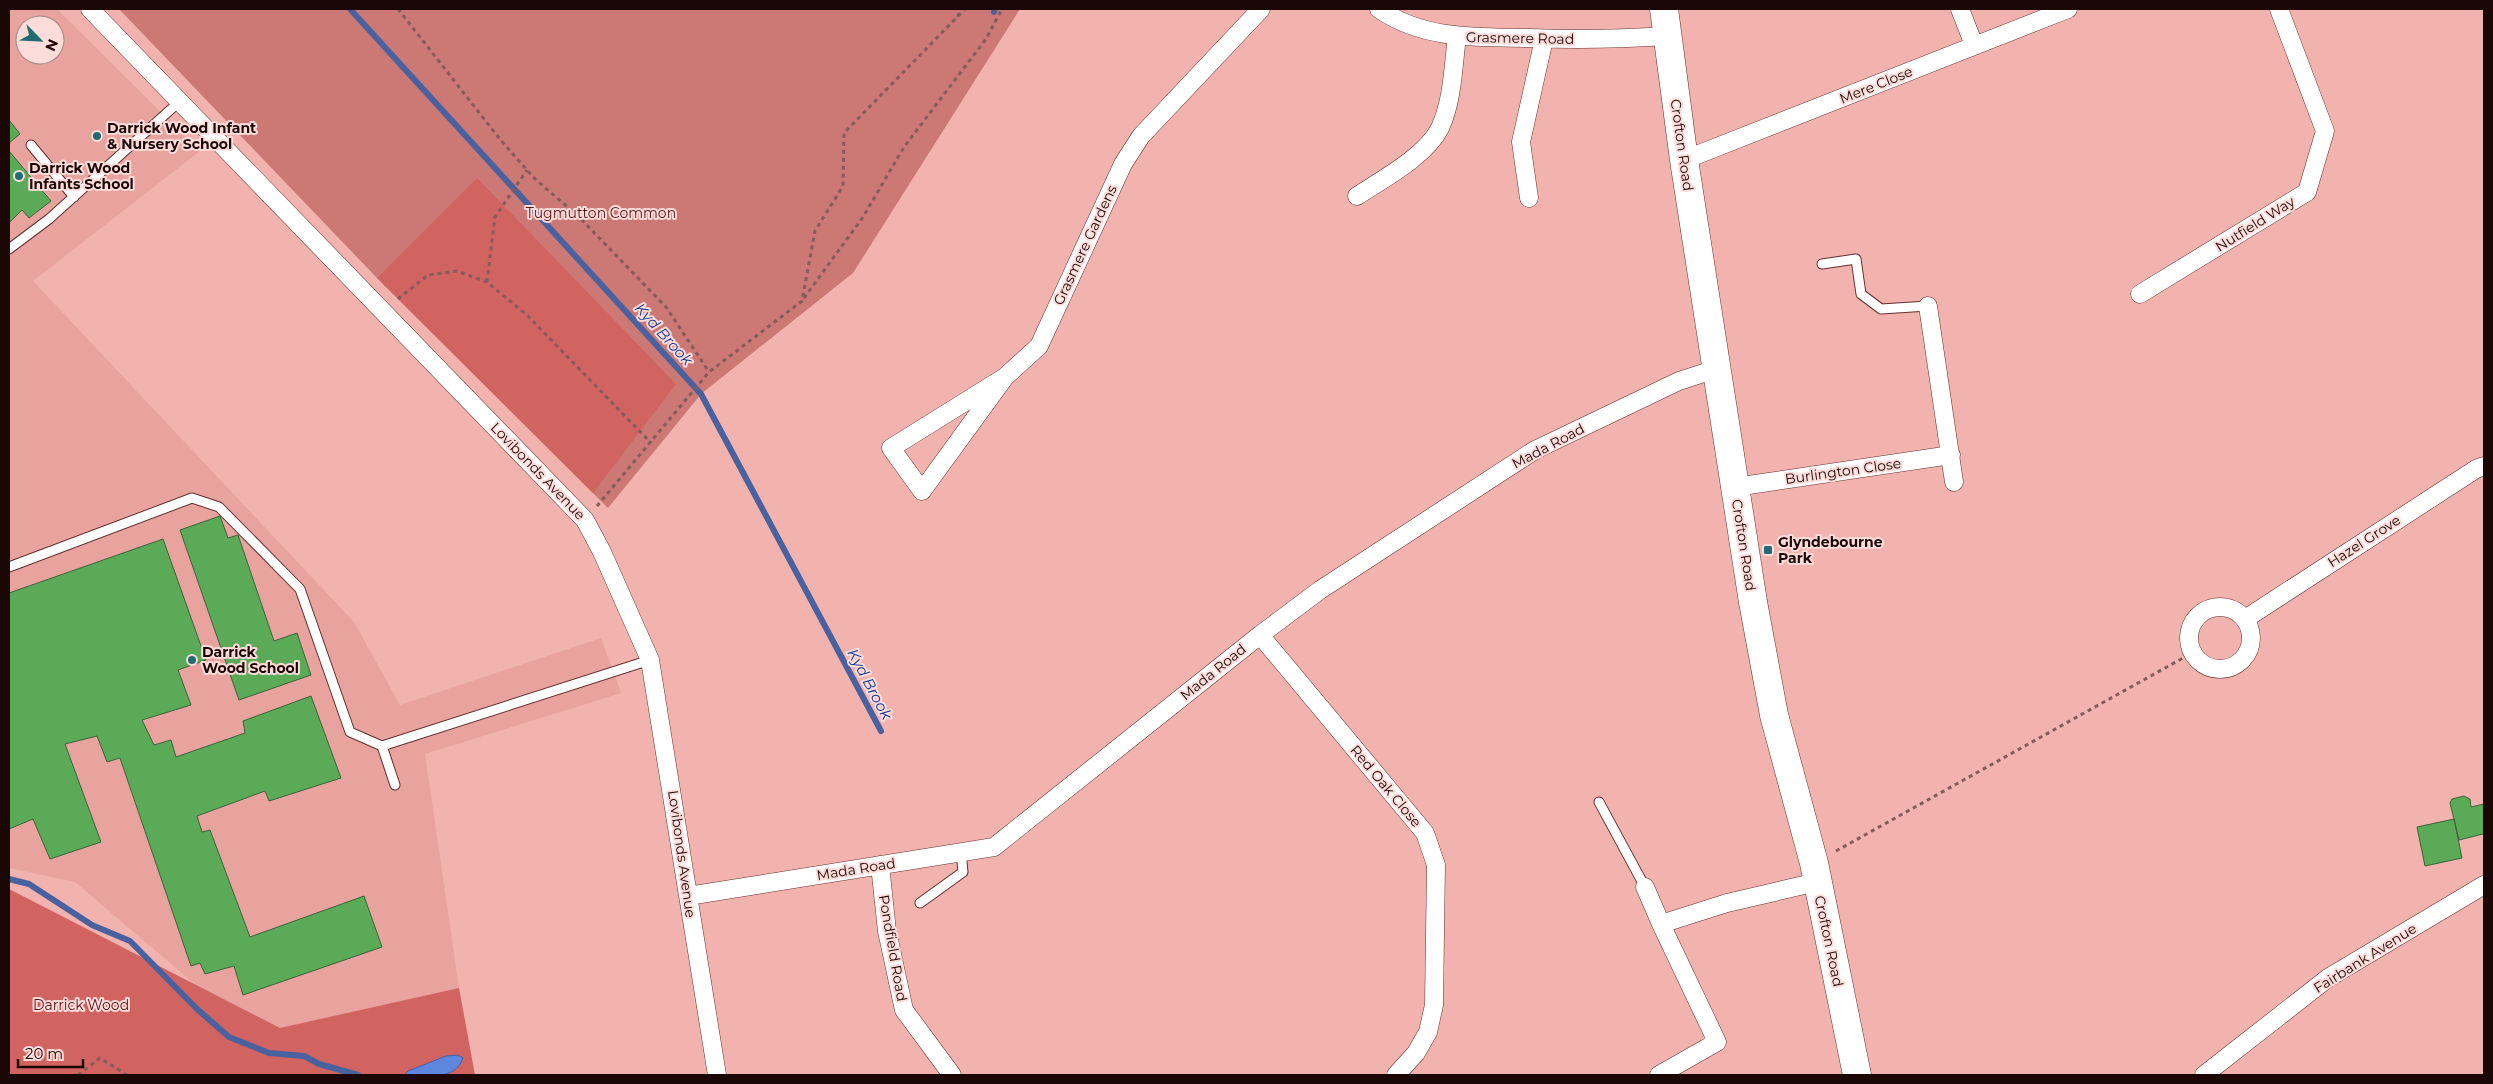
<svg xmlns="http://www.w3.org/2000/svg" width="2493" height="1084" font-family="Montserrat,sans-serif">
	<rect width="100%" height="100%" fill="#f2b2ae"/>
	<path fill="#e8a39e" fill-rule="evenodd" d="M 9,9 L 57,9 L 200,151 L 33,281 L 354,622 L 400,705 L 601,638 L 621,693 L 425,754 L 459,988 L 348,1013 L 261,1036 L 190,980 L 75,882 L 9,868 ZM 25,25 L 55,25 L 55,55 L 25,55 Z"/>
	<path fill="#cc7874" d="M 119,9 L 1020,9 L 853,273 L 701,394 L 608,508 L 377,278 Z"/>
	<path fill="#d16360" d="M 477,178 L 676,384 L 593,493 L 377,278 Z
		M 9,889 L 280,1028 L 459,988 L 475,1075 L 9,1075 Z"/>
	<path fill="#5d87df" stroke="#49619e" d="M 458,1055 L 463,1058 C 455,1082 425,1075 404,1075 L 408,1071 L 446,1056 Z"/>
	<g fill="none" stroke-linecap="round" stroke-linejoin="round">
		<path stroke="#49619e" stroke-width="6" d="M 350,9 L 701,394 L 881,731
			M 994,12 L 995,9
			M 9,879 L 29,884 L 92,925 L 130,941 L 197,1009 L 229,1037 L 269,1053 L 304,1056 L 319,1064 L 358,1075"/>
	</g>
	<path fill="#5aaa58" stroke="#3d623b" d="M 9,120 L 20,134 L 9,143 Z
		M 9,151 L 51,201 L 29,218 L 22,210 L 9,223 Z
		M 220,516 L 228,538 L 238,535 L 274,641 L 297,633 L 311,675 L 239,700 L 180,530 Z
		M 163,539 L 206,660 L 178,670 L 191,705 L 142,720 L 154,745 L 171,740 L 176,757 L 245,733 L 243,721 L 311,696 L 341,778 L 269,801 L 265,791 L 197,816 L 202,832 L 210,830 L 250,937 L 364,896 L 382,947 L 243,995 L 234,966 L 205,974 L 200,963 L 191,966 L 120,758 L 107,762 L 97,736 L 65,744 L 101,842 L 50,859 L 33,819 L 9,829 L 9,593 Z
		M 2464,796 L 2470,799 L 2471,807 L 2484,804 L 2484,837 L 2483,834 L 2459,840 L 2450,803 L 2452,799 Z
		M 2454,819 L 2462,858 L 2425,866 L 2417,827 Z"/>
	<g fill="none" stroke-linecap="round" stroke-linejoin="round">
		<g stroke="#64302e" stroke-width="11">
			<path id="lane" d="M 31,145 L 74,197
				M 9,249 L 49,219 L 179,102
				M 1822,264 L 1856,259 L 1861,294 L 1881,309 L 1928,306
				M 9,567 L 192,498 L 219,507 L 300,589 L 350,732 L 382,746 L 650,660
				M 382,746 L 395,785
				M 1599,802 L 1645,887
				M 920,903 L 963,872 L 961,852"/>
		</g>
		<g stroke="#64302e" stroke-width="19">
			<path id="street" d="M 90,9 L 585,520 L 602,552 L 650,660 L 717,1075
				M 1379,9 C 1424,40 1477,37 1530,38 C 1576,40 1621,39 1667,36
				M 1960,9 L 1974,45
				M 1684,160 L 2068,9
				M 1357,196 C 1383,179 1426,156 1440,128 C 1453,100 1453,66 1457,37
				M 1529,198 L 1521,142 L 1544,39
				M 2140,294 L 2307,192 L 2325,131 L 2279,9
				M 1928,306 L 1954,482
				M 1005,377 L 891,448 L 922,491 L 1005,377 L 1039,346 L 1123,164 L 1141,136 L 1261,9
				M 1735,487 L 1951,455
				M2189 638a31 31 0 1 1 62 0a31 31 0 1 1-62 0Z
				M 2245,619 L 2476,469 L 2484,466
				M 1260,635 L 1425,833 L 1436,865 L 1434,1005 L 1428,1032 L 1416,1053 L 1396,1075
				M 880,865 L 887,931 L 904,1010 L 952,1075
				M 1645,887 L 1661,924 L 1727,903 L 1817,882
				M 688,896 L 994,847 L 1260,635 L 1320,590 L 1535,450 L 1679,381 L 1716,369
				M 1659,1075 L 1717,1042 L 1661,924
				M 2204,1075 L 2328,978 L 2484,885"/>
		</g>
		<g stroke="#64302e" stroke-width="29">
			<path id="primary" d="M 1664,9 L 1684,160 L 1753,602 L 1774,715 L 1814,863 L 1857,1075"/>
		</g>
		<path stroke="#855c59" stroke-width="3" stroke-dasharray="4 4" stroke-linecap="butt" d="M 398,9 L 499,138 L 534,178 L 578,216 L 666,307 L 709,372
			M 958,17 L 960,9
			M 487,282 L 495,217 L 527,170
			M 804,298 L 863,217 L 904,147 L 986,39 L 1002,9
			M 398,299 L 428,275 L 457,271 L 487,282 L 528,316 L 651,443
			M 597,506 L 709,372 L 802,301 L 815,231 L 843,186 L 844,133 L 965,9
			M 1836,851 L 2192,653
			M 78,1075 L 100,1058 L 127,1075"/>
		<use href="#lane" stroke="#fff" stroke-width="9"/>
		<use href="#street" stroke="#fff" stroke-width="18"/>
		<use href="#primary" stroke="#fff" stroke-width="28"/>
	</g>
	<g fill="#216c73" stroke="#fedcda" stroke-width="2">
		<circle cx="97" cy="136" r="5"/>
		<circle cx="19" cy="176" r="5"/>
		<rect x="1763" y="545" width="10" height="10" rx="2.5"/>
		<circle cx="192" cy="660" r="5"/>
	</g>
	<g text-anchor="middle" dominant-baseline="central" stroke-width="4" stroke-linejoin="round" paint-order="stroke">
		<g font-size="14" fill="#1b0706" stroke="#fedcda">
			<text transform="translate(1520 38) rotate(1)">Grasmere Road</text>
			<text transform="translate(1876 85) rotate(-22)">Mere Close</text>
			<text transform="translate(1682 145) rotate(82)">Crofton Road</text>
			<text transform="translate(2255 224) rotate(-32)">Nutfield Way</text>
			<text transform="translate(1085 245) rotate(-65)">Grasmere Gardens</text>
			<text transform="translate(1548 446) rotate(-28)">Mada Road</text>
			<text transform="translate(538 471) rotate(46)">Lovibonds Avenue</text>
			<text transform="translate(1843 471) rotate(-8)">Burlington Close</text>
			<text transform="translate(2364 541) rotate(-33)">Hazel Grove</text>
			<text transform="translate(1744 545) rotate(81)">Crofton Road</text>
			<text transform="translate(1213 672) rotate(-39)">Mada Road</text>
			<text transform="translate(1386 786) rotate(50)">Red Oak Close</text>
			<text transform="translate(682 854) rotate(82)">Lovibonds Avenue</text>
			<text transform="translate(856 869) rotate(-9)">Mada Road</text>
			<text transform="translate(1829 941) rotate(78)">Crofton Road</text>
			<text transform="translate(893 948) rotate(80)">Pondfield Road</text>
			<text transform="translate(2365 958) rotate(-32)">Fairbank Avenue</text>
		</g>
		<g font-size="14" font-weight="bold" fill="#1b0706" stroke="#fedcda" text-anchor="start">
			<text x="107" y="128">Darrick Wood Infant<tspan x="107" dy="16">&amp; Nursery School</tspan></text>
			<text x="29" y="168">Darrick Wood<tspan x="29" dy="16">Infants School</tspan></text>
			<text x="1778" y="542">Glyndebourne<tspan x="1778" dy="16">Park</tspan></text>
			<text x="202" y="652">Darrick<tspan x="202" dy="16">Wood School</tspan></text>
		</g>
		<g font-size="14" fill="#591316" stroke="#fedcda">
			<text x="601" y="213">Tugmutton Common</text>
			<text x="81" y="1005">Darrick Wood</text>
		</g>
		<g font-size="15" font-style="italic" fill="#0e399e" stroke="#fedcda">
			<text transform="translate(664 334) rotate(48)">Kyd Brook</text>
			<text transform="translate(870 684) rotate(62)">Kyd Brook</text>
		</g>
	</g>
	<rect width="2493" height="1084" fill="none" stroke="#1b0706" stroke-width="20"/>
	<g transform="translate(40 40) rotate(114)"><circle r="24" fill="#fedcda" stroke="#a38785"/>
	<path d="M0-4L9 19L0 12L-9 19Z" fill="#216c73"/>
	<text y="-8" font-size="14" font-weight="bold" text-anchor="middle" fill="#1b0706">N</text>
	</g>
	<path d="M18 1059v8h65v-8" fill="none" stroke="#1b0706" stroke-width="2.5"/>
	<text x="25" y="1059" font-size="15" fill="#1b0706" stroke="#fedcda" stroke-width="4" paint-order="stroke">20 m</text>
</svg>
